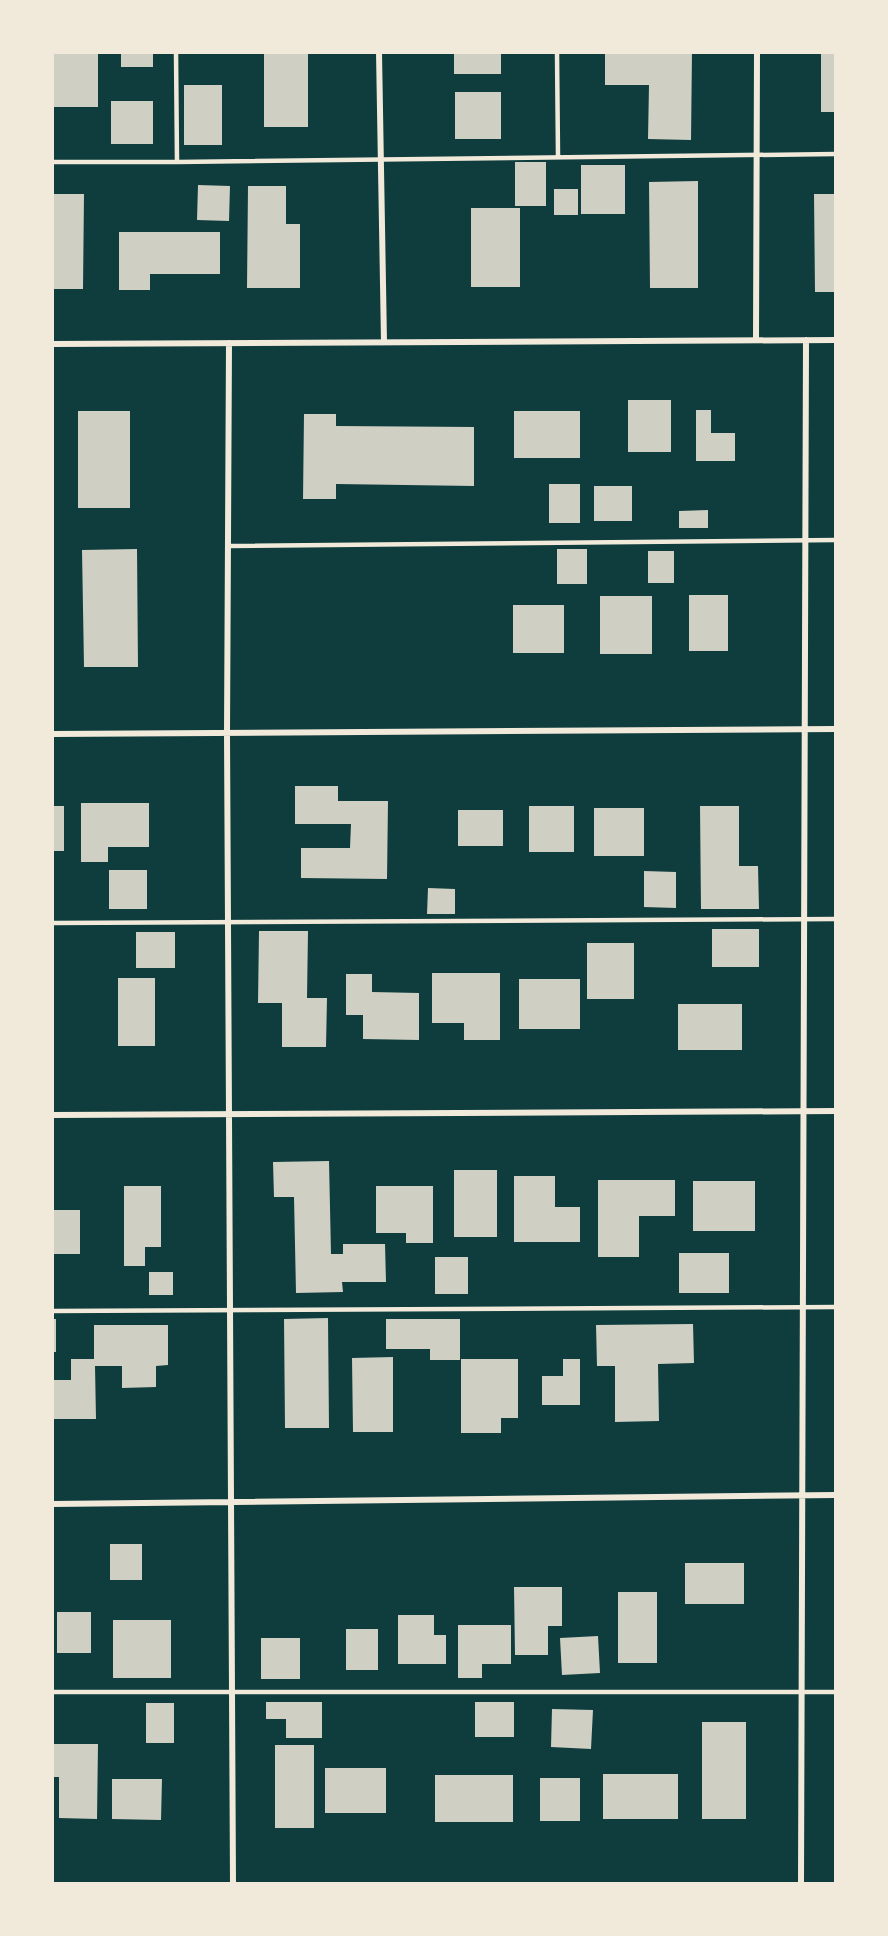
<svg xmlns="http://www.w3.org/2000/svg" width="888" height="1936" font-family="'Fira Sans Condensed',sans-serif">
	<rect width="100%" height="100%" fill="#0f3d3e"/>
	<path fill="#cfcfc3" d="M 52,52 L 98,52 L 98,107 L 52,107 Z
		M 121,52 L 153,52 L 153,67 L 121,67 Z
		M 264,52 L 308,52 L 308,127 L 264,127 Z
		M 454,52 L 501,52 L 501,74 L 454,74 Z
		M 605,52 L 692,52 L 691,140 L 648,139 L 649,85 L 605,85 Z
		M 821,52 L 836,52 L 836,112 L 821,112 Z
		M 184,85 L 222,85 L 222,145 L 184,145 Z
		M 455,92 L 501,92 L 501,139 L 455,139 Z
		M 111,101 L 153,101 L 153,144 L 111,144 Z
		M 515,162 L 546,162 L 546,206 L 515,206 Z
		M 581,165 L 625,165 L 625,214 L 581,214 Z
		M 698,181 L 698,288 L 650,288 L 649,182 Z
		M 198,185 L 230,186 L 229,221 L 197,220 Z
		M 248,186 L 286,186 L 286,224 L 300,224 L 300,288 L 247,288 Z
		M 554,189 L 578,189 L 578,215 L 554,215 Z
		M 52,194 L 84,194 L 83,289 L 52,289 Z
		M 814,194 L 836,194 L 836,292 L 815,292 Z
		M 471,208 L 520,208 L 520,287 L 471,287 Z
		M 119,232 L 220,232 L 220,274 L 150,274 L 150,290 L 119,290 Z
		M 628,400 L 671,400 L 671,452 L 628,452 Z
		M 696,410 L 711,410 L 711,433 L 735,433 L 735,461 L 696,461 Z
		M 78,411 L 130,411 L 130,508 L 78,508 Z
		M 514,411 L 580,411 L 580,458 L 514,458 Z
		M 304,414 L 336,414 L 336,426 L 474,427 L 474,486 L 336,484 L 336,499 L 303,499 Z
		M 549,484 L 580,484 L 580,523 L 549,523 Z
		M 594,486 L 632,486 L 632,521 L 594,521 Z
		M 708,510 L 708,528 L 679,528 L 679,511 Z
		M 137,549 L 138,667 L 84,667 L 82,550 Z
		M 557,549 L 587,549 L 587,584 L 557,584 Z
		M 648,551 L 674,551 L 674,583 L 648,583 Z
		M 689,595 L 728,595 L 728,651 L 689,651 Z
		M 600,596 L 652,596 L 652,654 L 600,654 Z
		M 513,605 L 564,605 L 564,653 L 513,653 Z
		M 295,786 L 338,786 L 338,801 L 388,801 L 387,879 L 301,878 L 301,848 L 350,848 L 351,824 L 295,824 Z
		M 81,803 L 149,803 L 149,847 L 108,847 L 108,862 L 81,862 Z
		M 52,806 L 64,806 L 64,851 L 52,851 Z
		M 529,806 L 574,806 L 574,852 L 529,852 Z
		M 700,806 L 739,806 L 739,866 L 758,866 L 759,909 L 701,909 Z
		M 594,808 L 644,808 L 644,856 L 594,856 Z
		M 458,810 L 503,810 L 503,846 L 458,846 Z
		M 109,870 L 147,870 L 147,909 L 109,909 Z
		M 644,871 L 676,872 L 676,908 L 644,907 Z
		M 428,888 L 455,889 L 455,914 L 427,914 Z
		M 712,929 L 759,929 L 759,967 L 712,967 Z
		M 259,931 L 308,931 L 307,998 L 327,998 L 326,1047 L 282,1047 L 282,1003 L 258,1003 Z
		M 136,932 L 175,932 L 175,968 L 136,968 Z
		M 587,943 L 634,943 L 634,999 L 587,999 Z
		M 432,973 L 500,973 L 500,1040 L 464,1040 L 464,1023 L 432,1023 Z
		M 346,974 L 372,974 L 372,992 L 419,993 L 419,1040 L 363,1039 L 363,1015 L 346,1015 Z
		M 118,978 L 155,978 L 155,1046 L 118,1046 Z
		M 519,979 L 580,979 L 580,1029 L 519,1029 Z
		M 678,1004 L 742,1004 L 742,1050 L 678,1050 Z
		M 329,1161 L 331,1254 L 343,1254 L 343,1244 L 385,1244 L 386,1282 L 342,1282 L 343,1292 L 296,1293 L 294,1197 L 274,1197 L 273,1162 Z
		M 454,1170 L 497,1170 L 497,1237 L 454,1237 Z
		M 514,1176 L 555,1176 L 555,1207 L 580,1207 L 580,1242 L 514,1242 Z
		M 598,1180 L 675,1180 L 675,1216 L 639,1216 L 639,1257 L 598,1257 Z
		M 693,1181 L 755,1181 L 755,1231 L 693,1231 Z
		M 124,1186 L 161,1186 L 161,1247 L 145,1247 L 145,1266 L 124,1266 Z
		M 376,1186 L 433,1186 L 433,1243 L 406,1243 L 406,1233 L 376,1233 Z
		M 52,1210 L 80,1210 L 80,1254 L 52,1254 Z
		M 679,1253 L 729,1253 L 729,1293 L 679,1293 Z
		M 435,1257 L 468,1257 L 468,1294 L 435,1294 Z
		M 149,1272 L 173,1272 L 173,1295 L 149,1295 Z
		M 328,1318 L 329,1428 L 285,1428 L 284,1319 Z
		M 52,1319 L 56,1319 L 56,1352 L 52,1352 Z
		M 386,1319 L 460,1319 L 460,1360 L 430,1360 L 430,1349 L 386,1349 Z
		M 693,1324 L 694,1363 L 658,1364 L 659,1421 L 615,1422 L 615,1366 L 597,1366 L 596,1325 Z
		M 94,1325 L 168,1325 L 168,1365 L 156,1366 L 156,1387 L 122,1388 L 122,1366 L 95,1366 L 96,1419 L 52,1419 L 52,1380 L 71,1380 L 71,1359 L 94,1359 Z
		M 393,1357 L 393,1432 L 353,1432 L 352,1358 Z
		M 461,1359 L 518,1359 L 518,1418 L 501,1418 L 501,1433 L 461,1433 Z
		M 563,1359 L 580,1359 L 580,1405 L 542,1405 L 542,1376 L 563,1376 Z
		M 110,1544 L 142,1544 L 142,1580 L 110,1580 Z
		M 685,1563 L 744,1563 L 744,1604 L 685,1604 Z
		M 514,1587 L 562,1587 L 562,1626 L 548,1626 L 548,1655 L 515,1655 Z
		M 618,1592 L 657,1592 L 657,1663 L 618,1663 Z
		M 57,1612 L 91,1612 L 91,1653 L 57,1653 Z
		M 398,1615 L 434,1615 L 434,1635 L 446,1635 L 446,1664 L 398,1664 Z
		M 113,1620 L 171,1620 L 171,1678 L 113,1678 Z
		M 458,1625 L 511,1625 L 511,1664 L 482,1664 L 482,1678 L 458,1678 Z
		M 346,1629 L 378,1629 L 378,1670 L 346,1670 Z
		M 598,1636 L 600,1673 L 562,1675 L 560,1638 Z
		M 261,1638 L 300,1638 L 300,1679 L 261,1679 Z
		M 266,1702 L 322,1702 L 322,1738 L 286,1738 L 286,1719 L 266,1719 Z
		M 475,1702 L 514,1702 L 514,1737 L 475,1737 Z
		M 146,1703 L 174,1703 L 174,1743 L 146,1743 Z
		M 552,1709 L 593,1710 L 591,1749 L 551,1747 Z
		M 702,1722 L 746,1722 L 746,1819 L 702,1819 Z
		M 52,1744 L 98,1744 L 97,1819 L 59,1818 L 59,1777 L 52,1777 Z
		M 275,1745 L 314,1745 L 314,1828 L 275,1828 Z
		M 325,1768 L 386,1768 L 386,1813 L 325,1813 Z
		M 603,1774 L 678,1774 L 678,1819 L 603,1819 Z
		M 435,1775 L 513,1775 L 513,1822 L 435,1822 Z
		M 540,1778 L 580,1778 L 580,1821 L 540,1821 Z
		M 112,1779 L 162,1779 L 161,1820 L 112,1819 Z"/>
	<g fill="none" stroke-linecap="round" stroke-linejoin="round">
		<path stroke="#f1e9da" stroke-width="4.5" d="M 557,52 L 558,156
			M 52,162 L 177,162 L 176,52
			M 177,162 L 836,154
			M 228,546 L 836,540
			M 52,923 L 836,919
			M 52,1311 L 836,1307
			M 52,1692 L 836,1692"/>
		<path stroke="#f1e9da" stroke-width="6" d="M 379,52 L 384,342
			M 756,339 L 757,52
			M 229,343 L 227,733 L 233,1884
			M 52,344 L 836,340
			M 52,734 L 836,729
			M 52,1115 L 836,1111
			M 52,1504 L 836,1495
			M 801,1884 L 806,340"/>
	</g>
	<rect width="888" height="1936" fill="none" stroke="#f1e9da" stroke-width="108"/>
</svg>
